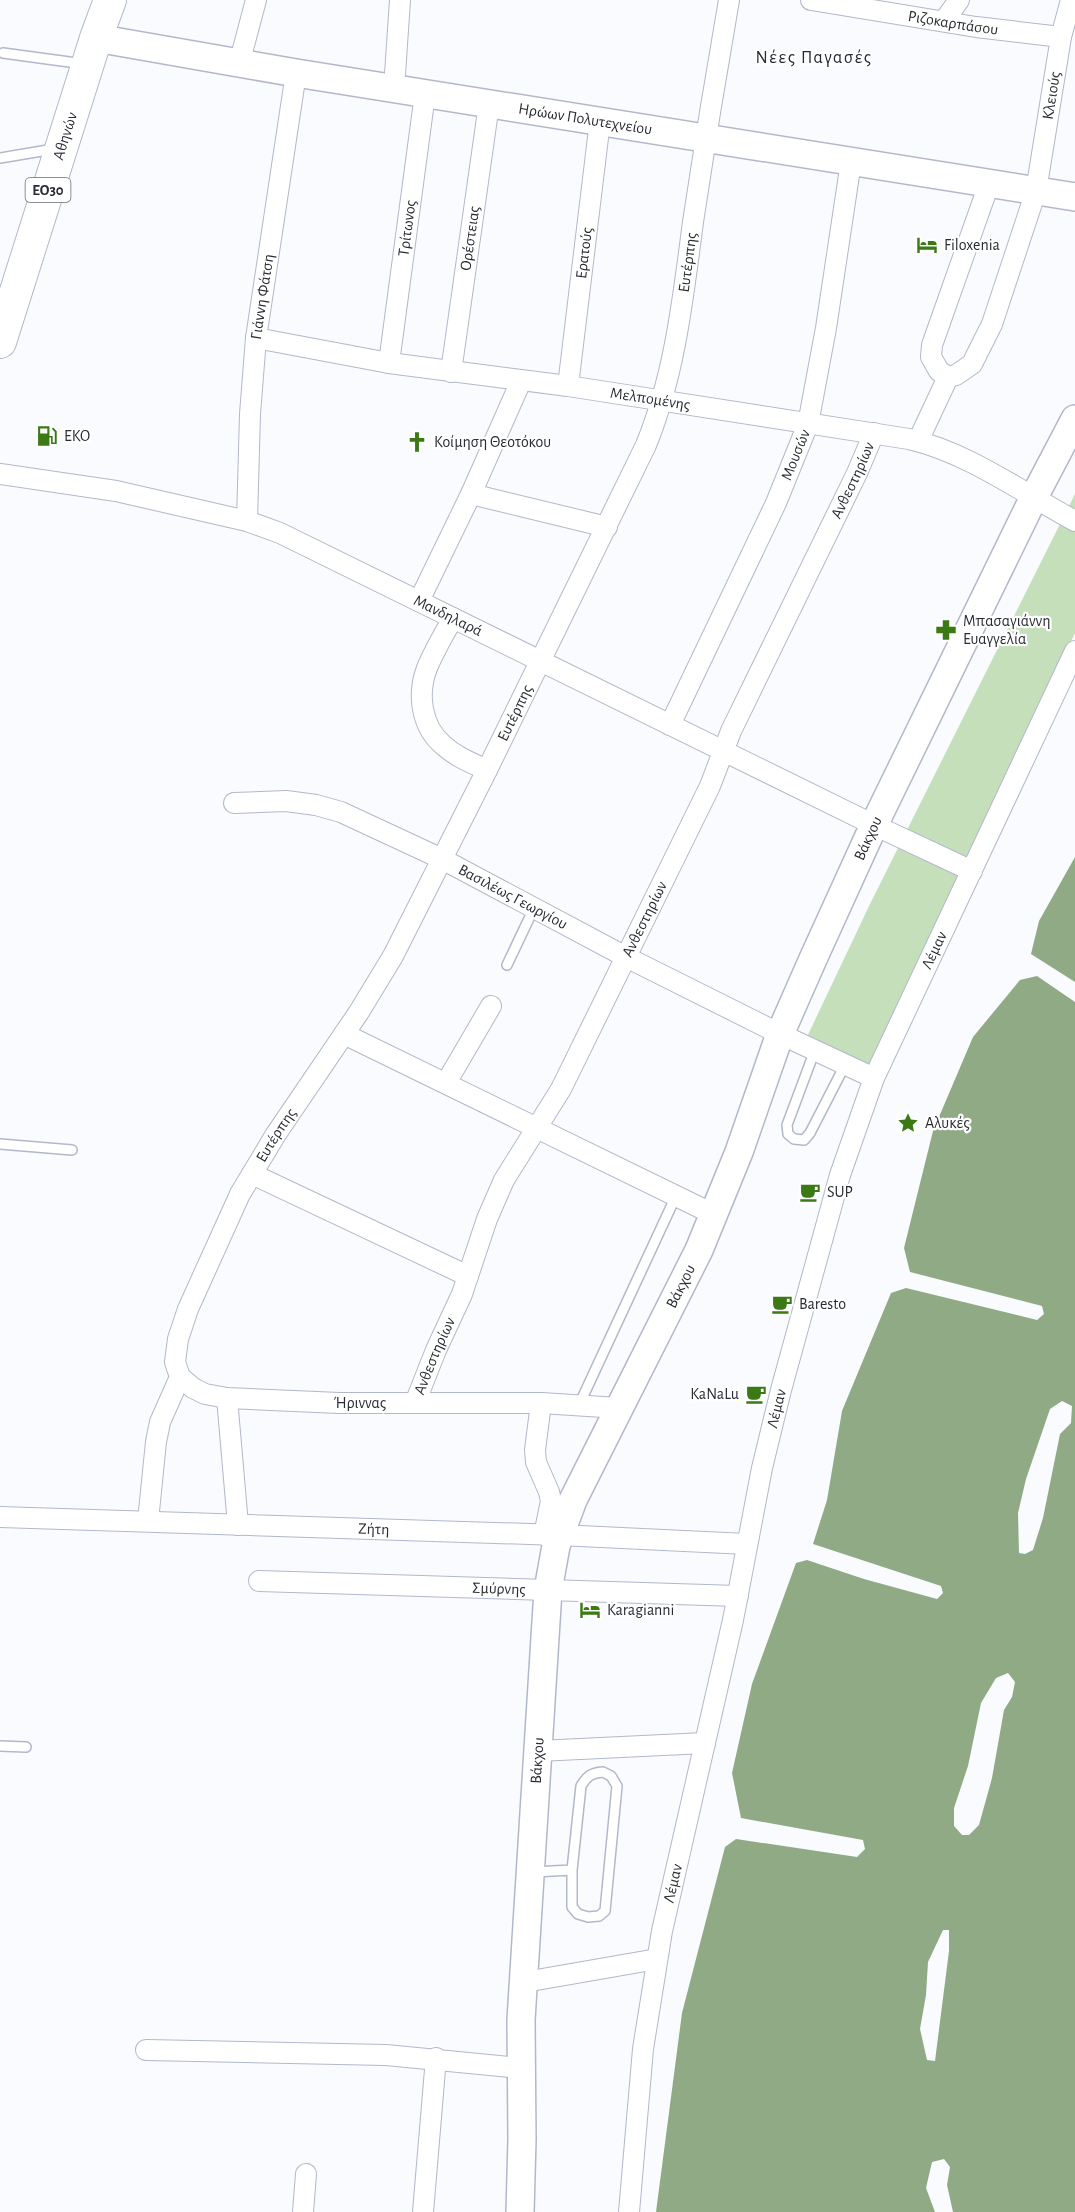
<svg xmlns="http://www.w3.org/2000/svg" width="1075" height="2212" font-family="'Alegreya Sans',sans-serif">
	<rect width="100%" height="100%" fill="#f9fbff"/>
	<path fill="#c4dfb9" d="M 1075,494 L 1075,633 L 871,1072 L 806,1039 L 870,904 Z"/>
	<path fill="#90aa85" d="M 1075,857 L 1075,982 L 1031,954 L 1039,921 Z
		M 1037,976 L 1075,1002 L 1075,2212 L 656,2212 L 682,2013 L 725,1847 L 736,1839 L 857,1857 L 865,1849 L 863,1840 L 741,1818 L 732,1773 L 752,1684 L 796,1563 L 807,1560 L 864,1579 L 937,1599 L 943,1593 L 941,1586 L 813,1544 L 827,1500 L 842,1411 L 891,1293 L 906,1288 L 1037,1320 L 1044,1314 L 1042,1306 L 910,1272 L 904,1248 L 933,1131 L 973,1037 L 1020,980 Z"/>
	<path fill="#f9fbff" d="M 1062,1401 L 1072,1406 L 1071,1423 L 1060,1434 L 1043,1518 L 1033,1550 L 1025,1554 L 1019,1553 L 1018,1513 L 1026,1479 L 1050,1409 Z
		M 1008,1673 L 1015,1682 L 1012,1697 L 1004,1710 L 992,1778 L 979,1825 L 969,1835 L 962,1835 L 954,1826 L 954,1808 L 968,1766 L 981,1703 L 996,1678 Z
		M 943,1930 L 949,1930 L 949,1951 L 935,2061 L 927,2060 L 920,2029 L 926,1995 L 928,1962 Z
		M 944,2159 L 950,2167 L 947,2185 L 953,2212 L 935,2212 L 926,2188 L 932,2162 Z"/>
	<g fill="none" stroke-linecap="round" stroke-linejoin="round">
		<g stroke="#b2b8cc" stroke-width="12">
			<path id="lane" d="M 3,53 L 84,64
				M 0,158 L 54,149
				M 507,965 L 534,908
				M 815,1050 L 787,1125 L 788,1134 L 794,1139 L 804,1140 L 810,1133 L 845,1065
				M 0,1144 L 72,1150
				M 579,1405 L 676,1196
				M 0,1746 L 26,1747
				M 603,1772 L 611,1776 L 617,1786 L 605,1911 L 599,1916 L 588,1917 L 578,1914 L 572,1907 L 572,1870 L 581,1786 C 587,1776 591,1773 603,1772 Z
				M 533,1872 L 572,1870"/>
		</g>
		<g stroke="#b2b8cc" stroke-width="22">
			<g id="street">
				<path id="s1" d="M 811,0 L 976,27 L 1061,37"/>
				<path d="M 944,21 L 959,0"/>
				<path d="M 239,64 L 256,0"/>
				<path d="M 394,89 L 400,0"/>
				<path id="s2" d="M 989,184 L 932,345 L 931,357 L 939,371 L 948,377 L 956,375 L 972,364 L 992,324 L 1036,191 L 1061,37 L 1071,0"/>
				<path id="s3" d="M 256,338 L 389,363 L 568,386 L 909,439 C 969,453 1021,492 1075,521"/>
				<path id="s4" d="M 389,363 L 425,94"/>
				<path id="s5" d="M 451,372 L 489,104"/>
				<path id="s6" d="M 568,386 L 600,121"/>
				<path d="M 918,441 L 948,377"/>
				<path id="s7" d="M 0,474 L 116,491 L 247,521 L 280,533 L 874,825 L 972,871"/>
				<path d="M 471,494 L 607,527"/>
				<path id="s8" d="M 247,521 L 250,414 L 256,338 L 296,73"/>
				<path d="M 419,601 L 471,494 L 521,381"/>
				<path d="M 453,618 C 444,634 434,651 427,668 C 417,694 421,726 443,745 C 456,757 472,763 487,770"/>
				<path id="s9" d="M 670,725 L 776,503 L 808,424 L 826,328 L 851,162"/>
				<path id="s10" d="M 234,803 L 286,801 L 316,805 L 341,812 L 442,859 L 626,957 L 780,1034 L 874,1078"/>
				<path d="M 344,1034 L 713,1214"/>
				<path d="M 446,1083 L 491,1006"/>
				<path d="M 252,1174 L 468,1276"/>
				<path d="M 227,1398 L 238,1525"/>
				<path id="s11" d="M 415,1403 L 436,1350 L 462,1294 L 487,1219 L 504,1180 L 561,1089 L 710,786 L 731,731 L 857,473 L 874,433"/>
				<path d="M 541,1403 L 535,1450 L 536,1462 L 549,1492 L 551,1501 L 544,1535"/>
				<path id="s12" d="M 619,1408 L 541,1403 L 339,1403 L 227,1398 L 205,1394 L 193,1388 L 180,1377 L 175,1362 L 178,1339 L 188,1309 L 240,1194 L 276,1134 L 359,1012 L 393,956 L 487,770 L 646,445 C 675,374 683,298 693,222 C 704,148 716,74 729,0"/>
				<path id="s13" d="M 0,1517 L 559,1535 L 747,1544"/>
				<path d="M 148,1521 L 156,1442 L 160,1422 L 180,1377"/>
				<path id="s14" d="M 259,1581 L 738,1596"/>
				<path d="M 538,1751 L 705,1743"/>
				<path d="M 525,1982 L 657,1959"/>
				<path d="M 146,2050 L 386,2055 L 521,2068"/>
				<path d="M 303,2212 L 306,2174"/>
				<path d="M 423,2212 L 436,2058"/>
				<path id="s15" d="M 629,2212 L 643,2049 L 662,1931 L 733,1620 L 762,1468 L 781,1390 L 840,1175 L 874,1078 L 1075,651"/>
			</g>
		</g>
		<g stroke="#b2b8cc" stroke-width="30">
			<g id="secondary">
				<path id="s16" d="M 96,38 L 296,73 L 1075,197"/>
				<path id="s17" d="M 520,2212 L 522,2139 L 521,2020 L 548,1590 L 556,1546 L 573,1500 L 699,1250 L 739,1152 L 780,1034 L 813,959 L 874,825 L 1033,499 L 1075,419"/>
			</g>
		</g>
		<g stroke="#b2b8cc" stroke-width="34">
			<g id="primary">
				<path id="s18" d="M 0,342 L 96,38 L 110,0"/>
			</g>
		</g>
		<use href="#lane" stroke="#fff" stroke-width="9"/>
		<use href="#street" stroke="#fff" stroke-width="20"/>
		<use href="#secondary" stroke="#fff" stroke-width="27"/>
		<use href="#primary" stroke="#fff" stroke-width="32"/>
	</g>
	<defs>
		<g id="hotel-bare" transform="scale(1.62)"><path d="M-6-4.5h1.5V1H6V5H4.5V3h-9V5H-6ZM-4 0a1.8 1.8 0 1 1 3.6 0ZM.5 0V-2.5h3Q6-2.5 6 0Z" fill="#3b7915" stroke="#fff" stroke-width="2.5" paint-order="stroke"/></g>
		<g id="fuel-bare" transform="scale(1.62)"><path d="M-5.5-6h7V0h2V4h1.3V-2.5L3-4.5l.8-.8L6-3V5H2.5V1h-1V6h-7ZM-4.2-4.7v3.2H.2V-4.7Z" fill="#3b7915" stroke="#fff" stroke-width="2.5" paint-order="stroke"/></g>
		<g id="church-bare" transform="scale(1.62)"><path d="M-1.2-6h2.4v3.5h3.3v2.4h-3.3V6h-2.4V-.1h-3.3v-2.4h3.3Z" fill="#3b7915" stroke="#fff" stroke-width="2.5" paint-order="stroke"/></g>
		<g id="pharmacy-bare" transform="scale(1.62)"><path d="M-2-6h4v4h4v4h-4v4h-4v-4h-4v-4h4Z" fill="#3b7915" stroke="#fff" stroke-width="2.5" paint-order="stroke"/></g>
		<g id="sight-bare" transform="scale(1.62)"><path d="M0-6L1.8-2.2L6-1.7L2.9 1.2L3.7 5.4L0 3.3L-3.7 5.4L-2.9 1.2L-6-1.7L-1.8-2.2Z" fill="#3b7915" stroke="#fff" stroke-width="2.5" paint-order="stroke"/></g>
		<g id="cafe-bare" transform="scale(1.62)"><path d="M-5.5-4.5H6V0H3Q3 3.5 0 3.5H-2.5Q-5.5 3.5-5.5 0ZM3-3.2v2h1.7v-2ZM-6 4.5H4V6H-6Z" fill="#3b7915" stroke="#fff" stroke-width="2.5" paint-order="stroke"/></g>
	</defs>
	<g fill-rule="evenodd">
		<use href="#hotel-bare" x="927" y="245"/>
		<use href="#fuel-bare" x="47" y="436"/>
		<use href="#church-bare" x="417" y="442"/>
		<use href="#pharmacy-bare" x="946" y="630"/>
		<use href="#sight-bare" x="908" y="1123"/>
		<use href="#cafe-bare" x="810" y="1192"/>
		<use href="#cafe-bare" x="782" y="1304"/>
		<use href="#cafe-bare" x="756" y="1394"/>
		<use href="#hotel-bare" x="590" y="1610"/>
	</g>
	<g text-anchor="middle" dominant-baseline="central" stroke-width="4.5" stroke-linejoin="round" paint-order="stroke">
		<rect fill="#fff" stroke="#696b70" stroke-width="1.5" x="25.5" y="178" width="45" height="24" rx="4.5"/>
		<g font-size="15" font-weight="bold" fill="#292c33">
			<text x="48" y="190">ΕΟ30</text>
		</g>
		<g font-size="16" fill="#292c33" stroke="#fff">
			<text stroke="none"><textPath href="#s1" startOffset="144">Ριζοκαρπάσου</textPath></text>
			<text stroke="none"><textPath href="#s2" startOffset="519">Κλειούς</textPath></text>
			<text stroke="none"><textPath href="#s16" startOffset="496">Ηρώων Πολυτεχνείου</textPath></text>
			<text stroke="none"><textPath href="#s18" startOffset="216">Αθηνών</textPath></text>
			<text stroke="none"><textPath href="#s4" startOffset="136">Τρίτωνος</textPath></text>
			<text stroke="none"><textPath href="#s5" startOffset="135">Ορέστειας</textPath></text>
			<text stroke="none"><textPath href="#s6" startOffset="134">Ερατούς</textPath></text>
			<text stroke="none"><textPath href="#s12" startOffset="1683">Ευτέρπης</textPath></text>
			<text stroke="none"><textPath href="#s8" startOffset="225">Γιάννη Φάτση</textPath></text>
			<text stroke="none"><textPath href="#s3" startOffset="399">Μελπομένης</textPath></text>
			<text stroke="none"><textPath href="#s9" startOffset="298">Μουσών</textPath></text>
			<text stroke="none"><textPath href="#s11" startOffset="1023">Ανθεστηρίων</textPath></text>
			<text stroke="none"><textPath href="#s7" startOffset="474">Μανδηλαρά</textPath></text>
			<text stroke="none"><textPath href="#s12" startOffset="1197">Ευτέρπης</textPath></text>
			<text stroke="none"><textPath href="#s17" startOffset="1442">Βάκχου</textPath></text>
			<text stroke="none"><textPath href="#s10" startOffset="300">Βασιλέως Γεωργίου</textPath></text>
			<text stroke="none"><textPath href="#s11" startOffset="537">Ανθεστηρίων</textPath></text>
			<text stroke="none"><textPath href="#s15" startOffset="1304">Λέμαν</textPath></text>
			<text stroke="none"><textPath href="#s12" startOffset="711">Ευτέρπης</textPath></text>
			<text stroke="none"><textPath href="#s17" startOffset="956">Βάκχου</textPath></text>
			<text stroke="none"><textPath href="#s11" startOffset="51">Ανθεστηρίων</textPath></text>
			<text x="360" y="1403">Ήριννας</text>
			<text stroke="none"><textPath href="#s15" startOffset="818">Λέμαν</textPath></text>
			<text stroke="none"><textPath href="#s13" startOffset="374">Ζήτη</textPath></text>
			<text stroke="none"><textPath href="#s14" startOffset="240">Σμύρνης</textPath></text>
			<text stroke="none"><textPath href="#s17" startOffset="452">Βάκχου</textPath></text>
			<text stroke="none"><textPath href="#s15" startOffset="332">Λέμαν</textPath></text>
		</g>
		<g font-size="16" fill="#292c33" stroke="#fff" text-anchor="start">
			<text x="944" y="245">Filoxenia</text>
			<text x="64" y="436">EKO</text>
			<text x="434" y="442">Κοίμηση Θεοτόκου</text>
			<text x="963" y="621">Μπασαγιάννη<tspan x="963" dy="18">Ευαγγελία</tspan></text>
			<text x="925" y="1123">Αλυκές</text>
			<text x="827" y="1192">SUP</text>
			<text x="799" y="1304">Baresto</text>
			<text x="739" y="1394" text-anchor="end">KaNaLu</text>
			<text x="607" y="1610">Karagianni</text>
		</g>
		<g font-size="18" letter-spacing="1.5" fill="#252a38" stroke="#fff">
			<text x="814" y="58">Νέες Παγασές</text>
		</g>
	</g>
</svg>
